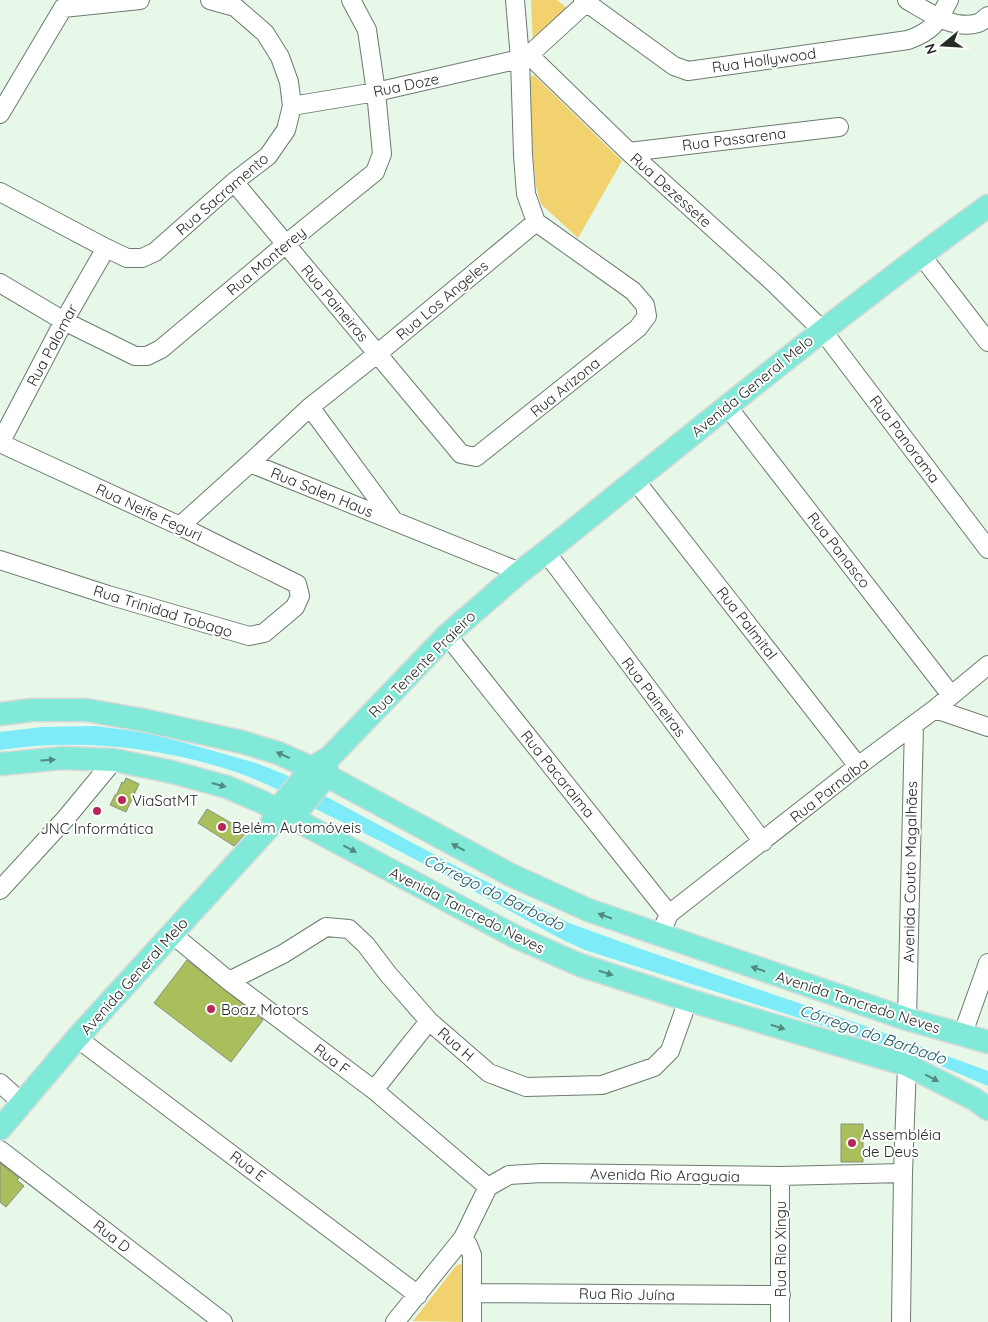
<svg xmlns="http://www.w3.org/2000/svg" width="988" height="1322" font-family="Quicksand,sans-serif">
	<rect width="100%" height="100%" fill="#e7f7e8"/>
	<path fill="#f2d26f" d="M 531,0 L 557,0 L 572,12 L 533,45 Z
		M 534,75 L 622,161 L 578,238 L 541,204 L 536,187 L 526,80 Z
		M 460,1264 L 463,1265 L 468,1322 L 413,1321 L 456,1266 Z"/>
	<path fill="#7debf8" d="M 95,726 L 150,733 L 256,763 L 286,775 L 463,870 L 569,923 L 641,949 L 854,1022 L 988,1071 L 988,1086 L 922,1058 L 893,1048 L 585,950 L 563,940 C 485,897 408,854 328,815 C 299,801 270,784 239,773 C 163,747 80,738 0,750 L 0,732 L 42,727 Z"/>
	<path fill="#a8bf5c" stroke="#8a8f7d" d="M 126,778 L 139,784 L 126,812 L 110,805 L 115,795 L 117,794 L 122,782 L 124,783 Z
		M 207,809 L 247,832 L 234,846 L 198,823 Z
		M 187,960 L 263,1020 L 231,1062 L 154,1003 Z
		M 841,1124 L 863,1124 L 863,1162 L 841,1162 Z
		M 0,1163 L 19,1178 L 17,1180 L 24,1186 L 6,1207 L 0,1202 Z"/>
	<g fill="none" stroke-linecap="round" stroke-linejoin="round">
		<g stroke="#6c7b6e" stroke-width="20">
			<path id="minor" d="M 583,0 L 674,66 L 688,71 L 908,40 C 933,31 937,23 949,0
				M 907,0 C 926,11 955,31 978,23 C 982,22 985,18 988,16
				M 63,8 L 140,0
				M 529,55 L 589,0
				M 292,106 L 376,92 L 520,59 L 529,55 L 629,152 L 774,283 L 822,330 L 988,549
				M 0,114 L 63,8
				M 629,152 L 839,127
				M 234,182 L 461,454 L 476,457 L 638,328 L 647,316 L 645,305 L 633,291 L 536,222
				M 0,192 L 106,248 L 127,258 L 142,258 L 155,252 L 234,182 L 268,156 L 286,130 L 292,106 L 289,82 L 280,57 L 265,33 L 235,7 L 210,0
				M 921,255 L 988,342
				M 0,283 L 64,321 L 135,356 L 147,356 L 161,349 L 286,244 L 375,172 L 382,154 L 376,92 L 367,30 L 351,0
				M 727,406 L 951,695
				M 310,407 L 394,521
				M 0,443 L 180,526 L 297,584 L 300,596 L 295,607 L 264,633 L 249,636 L 108,595 L 0,560
				M 0,443 L 64,321 L 106,248
				M 250,463 L 520,572
				M 635,480 L 858,766
				M 180,526 L 250,463 L 310,407 L 377,354 L 536,222 L 526,194 L 523,155 L 520,59 L 515,0
				M 546,552 L 763,842
				M 447,635 L 669,914
				M 935,709 L 988,727
				M 0,890 L 66,818 L 114,760
				M 172,934 L 229,981 L 374,1090 L 488,1187
				M 660,935 L 669,914 L 858,766 L 935,709 L 988,665
				M 229,981 L 283,954 L 326,927 L 349,929 L 366,945 L 388,974 L 429,1021 L 489,1073 L 526,1087 L 602,1085 L 654,1067 L 670,1051 L 688,1000
				M 907,1019 L 914,725
				M 962,1036 L 988,963
				M 77,1038 L 418,1295
				M 0,1083 L 22,1103
				M 374,1090 L 429,1021
				M 0,1150 L 223,1322
				M 780,1176 L 780,1322
				M 463,1238 L 468,1245 L 472,1255 L 472,1322
				M 472,1293 L 781,1295
				M 395,1322 L 463,1238 L 488,1187 L 509,1175 L 542,1173 L 780,1176 L 903,1173
				M 901,1322 L 903,1173 L 907,1065"/>
		</g>
		<g stroke="#d8d9d8" stroke-width="25">
			<path id="major" d="M 0,714 L 32,710 L 86,710 L 143,720 L 242,742 L 278,753 L 318,771 L 509,874 L 588,910 L 907,1019 L 988,1042
				M 0,764 L 63,758 L 114,760 L 172,772 L 227,787 L 262,802 L 516,937 L 580,965 L 688,1000 L 907,1065 L 974,1099 L 988,1109
				M 292,818 L 326,776 L 327,761
				M 0,1129 L 77,1038 L 271,825 L 277,810 L 312,768 L 330,757 L 447,635 L 520,572 L 546,552 C 692,435 836,316 988,206"/>
		</g>
		<use href="#minor" stroke="#fff" stroke-width="18"/>
		<use href="#major" stroke="#80e9d7" stroke-width="22"/>
	</g>
	<defs><path id="oneway-solid" d="M-6-.8H1V-3.2L6.5 0L1 3.2V.8H-6Z" transform="scale(1.25)"/></defs>
	<g fill="#528a7e">
		<use href="#oneway-solid" transform="translate(283 755) rotate(-156)"/>
		<use href="#oneway-solid" transform="translate(48 760) rotate(-4)"/>
		<use href="#oneway-solid" transform="translate(219 785) rotate(15)"/>
		<use href="#oneway-solid" transform="translate(458 847) rotate(-152)"/>
		<use href="#oneway-solid" transform="translate(350 849) rotate(28)"/>
		<use href="#oneway-solid" transform="translate(605 916) rotate(-161)"/>
		<use href="#oneway-solid" transform="translate(758 969) rotate(-161)"/>
		<use href="#oneway-solid" transform="translate(606 973) rotate(18)"/>
		<use href="#oneway-solid" transform="translate(778 1027) rotate(17)"/>
		<use href="#oneway-solid" transform="translate(932 1078) rotate(27)"/>
	</g>
	<g fill="#b62858" stroke="#fff" stroke-width="2">
		<circle cx="122" cy="800" r="5"/>
		<circle cx="97" cy="811" r="5"/>
		<circle cx="222" cy="827" r="5"/>
		<circle cx="211" cy="1009" r="5"/>
		<circle cx="852" cy="1143" r="5"/>
	</g>
	<g text-anchor="middle" dominant-baseline="central" stroke-width="4" stroke-linejoin="round" paint-order="stroke">
		<g font-size="15" fill="#252b25" stroke="#fff">
			<text transform="translate(764 60) rotate(-8)">Rua Hollywood</text>
			<text transform="translate(406 85) rotate(-12)">Rua Doze</text>
			<text transform="translate(734 139) rotate(-7)">Rua Passarena</text>
			<text transform="translate(671 190) rotate(42)">Rua Dezessete</text>
			<text transform="translate(222 194) rotate(-41)">Rua Sacramento</text>
			<text transform="translate(266 261) rotate(-40)">Rua Monterey</text>
			<text transform="translate(442 300) rotate(-40)">Rua Los Angeles</text>
			<text transform="translate(335 303) rotate(50)">Rua Paineiras</text>
			<text transform="translate(52 345) rotate(-62)">Rua Palomar</text>
			<text transform="translate(752 386) rotate(-39)">Avenida General Melo</text>
			<text transform="translate(565 387) rotate(-39)">Rua Arizona</text>
			<text transform="translate(905 439) rotate(53)">Rua Panorama</text>
			<text transform="translate(322 492) rotate(22)">Rua Salen Haus</text>
			<text transform="translate(149 512) rotate(25)">Rua Neife Feguri</text>
			<text transform="translate(839 550) rotate(52)">Rua Panasco</text>
			<text transform="translate(163 611) rotate(17)">Rua Trinidad Tobago</text>
			<text transform="translate(747 623) rotate(52)">Rua Palmital</text>
			<text transform="translate(422 664) rotate(-45)">Rua Tenente Praieiro</text>
			<text transform="translate(654 697) rotate(53)">Rua Paineiras</text>
			<text transform="translate(558 774) rotate(51)">Rua Pacaraima</text>
			<text transform="translate(829 790) rotate(-38)">Rua Parnaíba</text>
			<text transform="translate(910 872) rotate(-89)">Avenida Couto Magalhães</text>
			<text transform="translate(467 910) rotate(27)">Avenida Tancredo Neves</text>
			<text transform="translate(134 976) rotate(-48)">Avenida General Melo</text>
			<text transform="translate(858 1002) rotate(18)">Avenida Tancredo Neves</text>
			<text transform="translate(456 1044) rotate(41)">Rua H</text>
			<text transform="translate(332 1059) rotate(37)">Rua F</text>
			<text transform="translate(248 1166) rotate(37)">Rua E</text>
			<text transform="translate(665 1175) rotate(1)">Avenida Rio Araguaia</text>
			<text transform="translate(112 1236) rotate(38)">Rua D</text>
			<text transform="translate(780 1249) rotate(-90)">Rua Rio Xingu</text>
			<text transform="translate(627 1294) rotate(1)">Rua Rio Juína</text>
		</g>
		<g font-size="15" fill="#252b25" stroke="#fff" text-anchor="start">
			<text x="132" y="800">ViaSatMT</text>
			<text x="232" y="827">Belém Automóveis</text>
			<text x="97" y="828" text-anchor="middle">JNC Informática</text>
			<text x="221" y="1009">Boaz Motors</text>
			<text x="862" y="1134">Assembléia<tspan x="862" dy="17">de Deus</tspan></text>
		</g>
		<g font-size="16" font-style="italic" fill="#19595f" stroke="#fff">
			<text transform="translate(494 892) rotate(26)">Córrego do Barbado</text>
			<text transform="translate(873 1034) rotate(19)">Córrego do Barbado</text>
		</g>
	</g>
	<g transform="translate(943 45) rotate(252)" stroke="#ffffff" stroke-width="4" paint-order="stroke">
	<path d="M0-4L9 19L0 12L-9 19Z" fill="#252b25"/>
	<text y="-8" font-size="14" font-weight="bold" text-anchor="middle" fill="#252b25">N</text>
	</g>
</svg>
